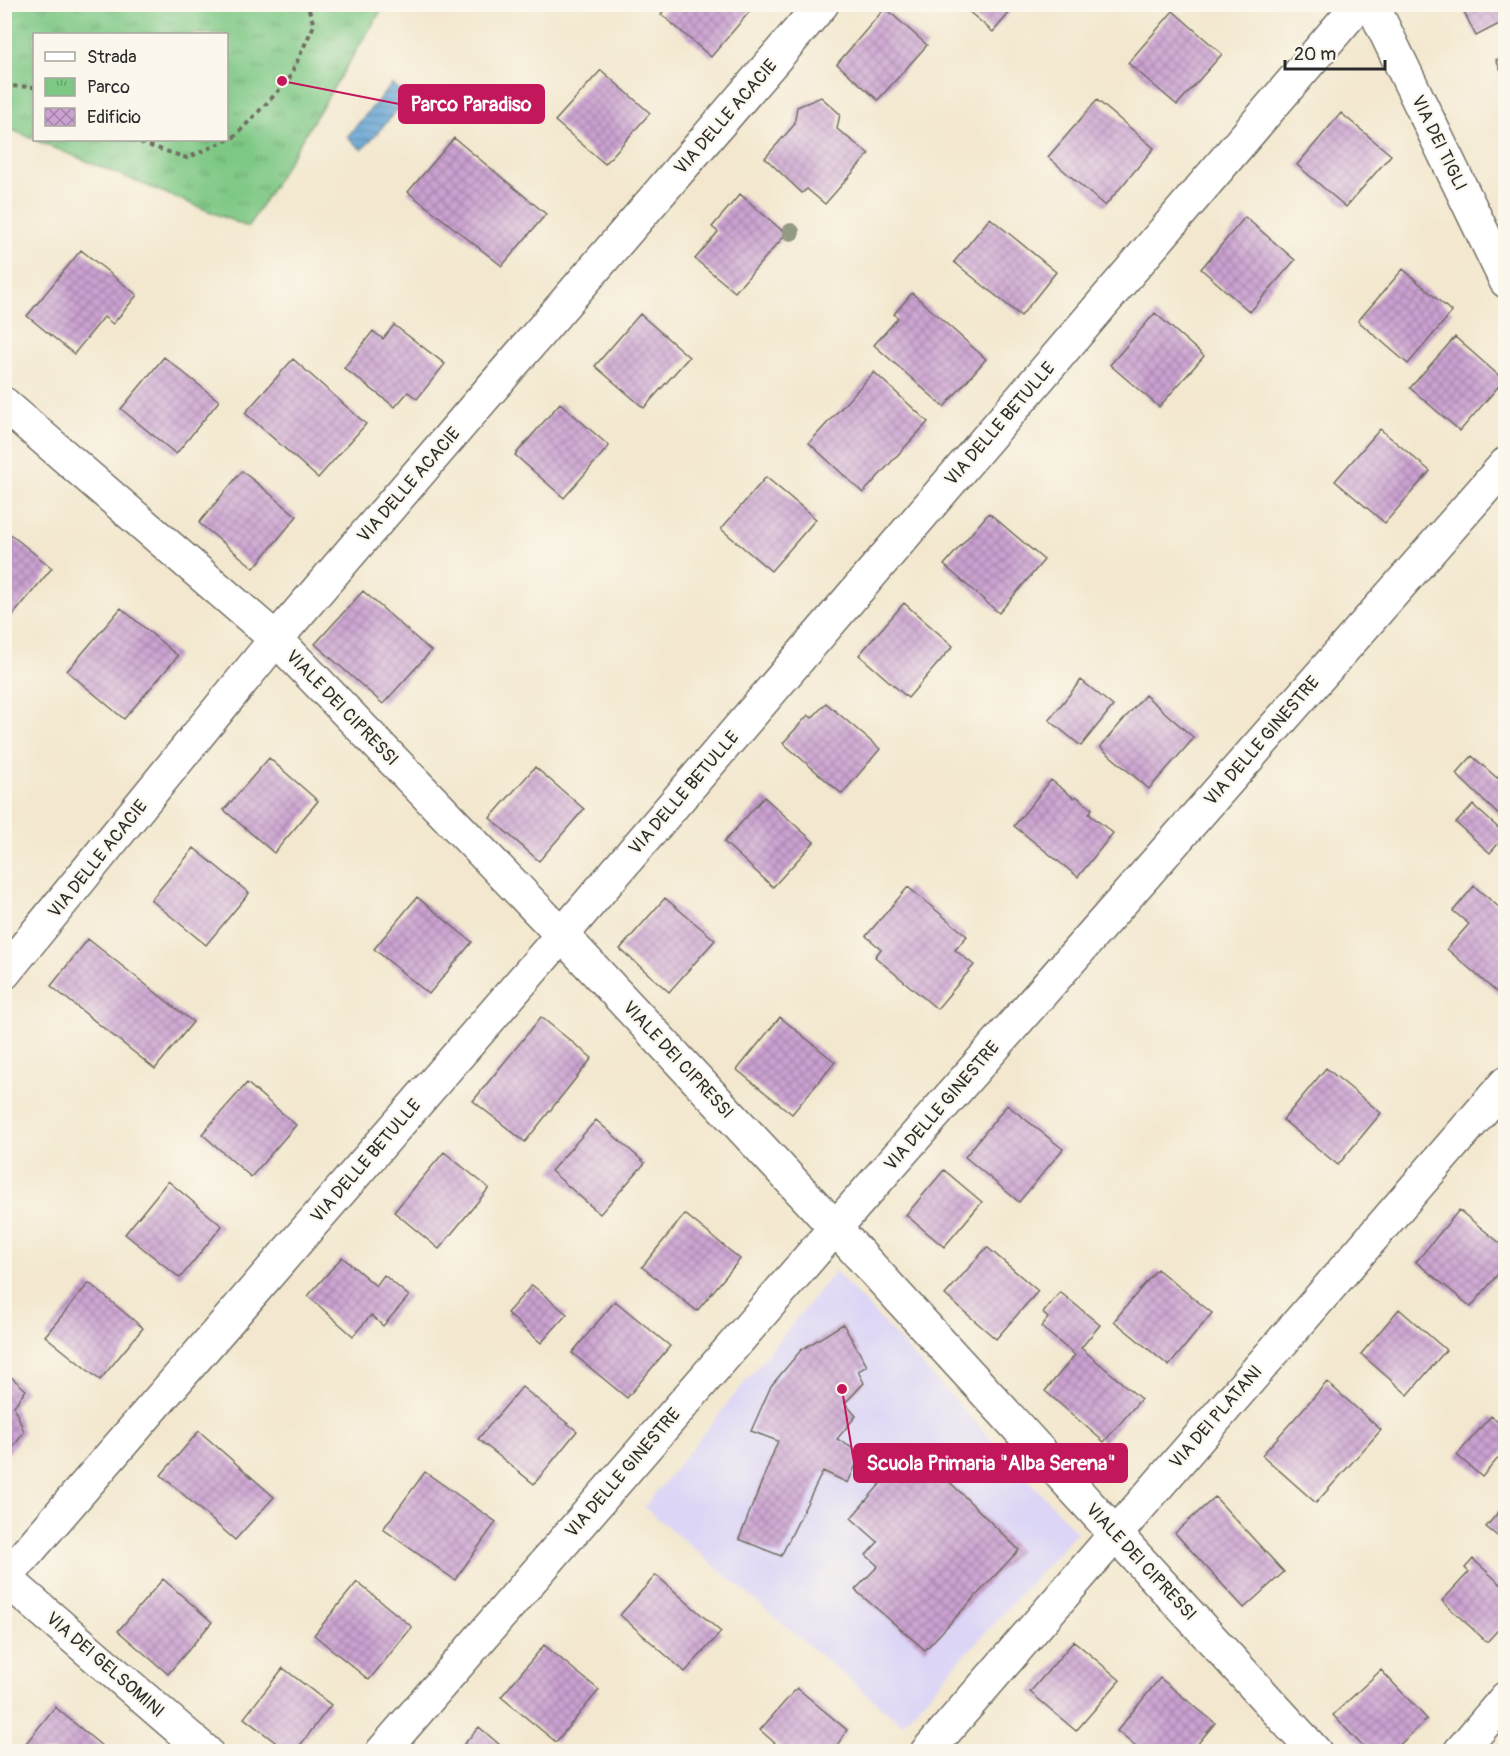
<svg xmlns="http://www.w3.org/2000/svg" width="1510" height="1756" font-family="Pangolin,sans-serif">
	<defs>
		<pattern id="park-tufts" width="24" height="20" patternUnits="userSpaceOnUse" patternTransform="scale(1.5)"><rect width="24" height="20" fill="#7ec885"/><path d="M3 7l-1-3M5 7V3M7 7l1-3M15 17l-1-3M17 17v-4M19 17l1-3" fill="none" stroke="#67a36d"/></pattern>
		<pattern id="water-rules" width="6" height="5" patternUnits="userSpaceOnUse" patternTransform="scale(1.5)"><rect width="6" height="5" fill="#5fa1d3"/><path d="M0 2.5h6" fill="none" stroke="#4f83ab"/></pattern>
		<pattern id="building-cross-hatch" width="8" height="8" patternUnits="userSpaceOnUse" patternTransform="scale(1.5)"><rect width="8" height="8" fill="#cba2d1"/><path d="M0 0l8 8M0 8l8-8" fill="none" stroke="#a584aa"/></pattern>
	</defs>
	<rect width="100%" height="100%" fill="#fbf7ec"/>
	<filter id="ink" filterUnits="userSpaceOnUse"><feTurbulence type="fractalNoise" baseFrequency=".0167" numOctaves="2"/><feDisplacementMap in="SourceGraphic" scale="12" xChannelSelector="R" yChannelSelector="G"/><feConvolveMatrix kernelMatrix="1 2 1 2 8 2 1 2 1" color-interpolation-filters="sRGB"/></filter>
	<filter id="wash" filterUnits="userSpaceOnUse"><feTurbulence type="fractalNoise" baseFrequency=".008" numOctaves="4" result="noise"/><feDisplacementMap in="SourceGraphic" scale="24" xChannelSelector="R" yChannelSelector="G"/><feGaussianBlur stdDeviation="1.35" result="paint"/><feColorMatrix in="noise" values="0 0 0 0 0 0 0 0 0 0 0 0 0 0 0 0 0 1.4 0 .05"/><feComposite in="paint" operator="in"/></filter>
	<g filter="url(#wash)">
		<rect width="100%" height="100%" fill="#f3e8cf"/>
		<path fill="#dcd5f6" d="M 835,1271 L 1077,1532 L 902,1724 L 644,1507 Z"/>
		<path fill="url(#park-tufts)" stroke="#547a58" stroke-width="1.5" d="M 377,4 L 382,9 L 248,227 L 35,140 L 226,140 L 226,34 L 34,34 L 34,139 L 5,127 L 5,5 Z"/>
		<path fill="url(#water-rules)" stroke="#45667f" stroke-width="1.5" d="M 392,84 L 408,98 L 362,150 L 347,137 Z"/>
		<g id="blocks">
			<path fill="url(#building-cross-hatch)" d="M 670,4 L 756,4 L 711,57 L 661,14 Z
				M 960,4 L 1017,4 L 993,32 Z
				M 1460,4 L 1506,4 L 1506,31 L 1501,23 L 1476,36 Z
				M 885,8 L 927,45 L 878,100 L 837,64 Z
				M 1173,11 L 1222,54 L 1177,105 L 1128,63 Z
				M 1506,55 L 1506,80 L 1496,60 Z
				M 601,70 L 650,113 L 605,164 L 555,121 Z
				M 821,97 L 840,114 L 837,129 L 869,154 L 825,204 L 807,189 L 802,193 L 765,158 L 794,125 L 797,107 Z
				M 1097,100 L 1154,148 L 1105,206 L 1048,157 Z
				M 1341,113 L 1391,155 L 1346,207 L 1297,165 Z
				M 454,138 L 546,214 L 502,266 L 408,192 Z
				M 740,194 L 786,234 L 735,292 L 695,259 L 718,232 L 712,227 Z
				M 1245,217 L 1295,260 L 1250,312 L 1201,269 Z
				M 990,218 L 1056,272 L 1021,316 L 954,262 Z
				M 81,250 L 137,295 L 113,324 L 104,317 L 74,354 L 27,316 Z
				M 1403,269 L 1452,312 L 1408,364 L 1358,321 Z
				M 912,293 L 986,359 L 944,407 L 874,345 L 898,318 L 894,314 Z
				M 1155,313 L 1204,356 L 1159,407 L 1110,365 Z
				M 640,314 L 689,357 L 644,408 L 595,366 Z
				M 394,325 L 445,364 L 417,399 L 408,392 L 395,407 L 344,368 L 373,331 L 383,339 Z
				M 1455,337 L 1504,380 L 1460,431 L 1410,388 Z
				M 164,357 L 219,401 L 176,454 L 121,409 Z
				M 293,359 L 366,424 L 318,478 L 245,413 Z
				M 874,372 L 928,422 L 863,493 L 809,443 Z
				M 560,403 L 609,446 L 564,498 L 515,455 Z
				M 1380,429 L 1430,471 L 1385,523 L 1335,481 Z
				M 242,471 L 297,516 L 254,568 L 199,523 Z
				M 766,477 L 816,519 L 771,571 L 721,529 Z
				M 989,513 L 1044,560 L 999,613 L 944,565 Z
				M 4,529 L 52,568 L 9,620 L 4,616 Z
				M 363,591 L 431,651 L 383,704 L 315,644 Z
				M 904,603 L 953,646 L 908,698 L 859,655 Z
				M 121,608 L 178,656 L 124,719 L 67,671 Z
				M 1081,680 L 1113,706 L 1081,746 L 1049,720 Z
				M 1145,695 L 1194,738 L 1149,789 L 1100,747 Z
				M 826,703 L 880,749 L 842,794 L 783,743 L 808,715 L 812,718 Z
				M 1472,756 L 1497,778 L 1498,777 L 1506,783 L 1506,822 L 1456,774 Z
				M 269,758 L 318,801 L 274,853 L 224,810 Z
				M 535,767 L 584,809 L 539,861 L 490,818 Z
				M 1051,780 L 1074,798 L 1076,796 L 1092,809 L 1089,814 L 1113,833 L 1078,877 L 1014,826 Z
				M 764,797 L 814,842 L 773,887 L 724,842 Z
				M 1473,805 L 1506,835 L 1490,853 L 1456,823 Z
				M 194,848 L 249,893 L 206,945 L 151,900 Z
				M 1474,886 L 1506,913 L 1506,991 L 1501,996 L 1447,949 L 1469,924 L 1453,911 Z
				M 908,887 L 967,936 L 955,950 L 974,965 L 937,1009 L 875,957 L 881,949 L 866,936 Z
				M 417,897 L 472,942 L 429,994 L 374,949 Z
				M 665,898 L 715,940 L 669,992 L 620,949 Z
				M 88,939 L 193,1022 L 155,1069 L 51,986 Z
				M 541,1017 L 592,1058 L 525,1142 L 473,1101 Z
				M 780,1017 L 835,1062 L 792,1114 L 737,1070 Z
				M 1326,1068 L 1381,1113 L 1338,1165 L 1283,1120 Z
				M 247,1083 L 296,1125 L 251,1177 L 202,1134 Z
				M 1007,1105 L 1063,1149 L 1019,1202 L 965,1157 Z
				M 596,1120 L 645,1163 L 600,1214 L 551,1171 Z
				M 444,1152 L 489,1188 L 439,1249 L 394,1212 Z
				M 944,1170 L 982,1202 L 944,1247 L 906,1215 Z
				M 168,1181 L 222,1226 L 180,1278 L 125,1234 Z
				M 1459,1210 L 1506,1248 L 1506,1264 L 1471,1307 L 1416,1262 Z
				M 685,1214 L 740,1259 L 697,1311 L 642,1267 Z
				M 987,1247 L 1038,1291 L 996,1339 L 945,1295 Z
				M 342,1257 L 376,1286 L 384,1275 L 409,1296 L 383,1326 L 371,1315 L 353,1336 L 308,1296 Z
				M 1157,1269 L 1212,1313 L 1169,1366 L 1114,1321 Z
				M 89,1283 L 143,1328 L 100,1380 L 45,1336 Z
				M 532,1285 L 567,1314 L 541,1343 L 507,1313 Z
				M 1060,1292 L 1100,1325 L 1081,1348 L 1141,1399 L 1104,1442 L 1045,1391 L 1075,1355 L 1041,1327 L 1048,1318 L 1043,1313 Z
				M 615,1301 L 670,1346 L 627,1398 L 572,1353 Z
				M 1399,1309 L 1446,1350 L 1408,1395 L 1361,1354 Z
				M 843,1324 L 867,1366 L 858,1371 L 864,1383 L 845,1403 L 856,1416 L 837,1439 L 861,1453 L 848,1483 L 823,1471 L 781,1556 L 739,1539 L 778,1441 L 751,1431 L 771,1386 L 801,1350 Z
				M 4,1371 L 26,1390 L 14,1406 L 24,1432 L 9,1453 L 4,1455 Z
				M 1327,1382 L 1381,1430 L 1316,1503 L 1262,1455 Z
				M 522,1387 L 577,1431 L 534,1484 L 478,1439 Z
				M 1491,1416 L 1506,1429 L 1506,1449 L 1482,1477 L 1457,1455 Z
				M 199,1431 L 274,1497 L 235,1540 L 161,1475 Z
				M 913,1446 L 1019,1550 L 925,1650 L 855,1590 L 878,1566 L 866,1555 L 878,1542 L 851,1518 Z
				M 425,1472 L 496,1522 L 455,1580 L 383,1529 Z
				M 1215,1497 L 1284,1572 L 1244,1608 L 1175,1533 Z
				M 1506,1503 L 1506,1543 L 1486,1527 Z
				M 1473,1559 L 1506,1589 L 1506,1621 L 1487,1642 L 1442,1601 L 1469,1572 L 1465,1568 Z
				M 656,1575 L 721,1632 L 685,1672 L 620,1615 Z
				M 163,1579 L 212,1622 L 168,1674 L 118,1631 Z
				M 357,1582 L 412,1627 L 369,1680 L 314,1635 Z
				M 1074,1641 L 1120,1680 L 1076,1731 L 1030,1692 Z
				M 544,1645 L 599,1690 L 556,1742 L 501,1697 Z
				M 283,1668 L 331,1705 L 295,1752 L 288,1752 L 244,1718 Z
				M 1381,1670 L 1427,1719 L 1392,1752 L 1368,1752 L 1333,1715 Z
				M 1160,1678 L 1215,1723 L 1191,1752 L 1142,1752 L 1117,1731 Z
				M 797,1688 L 847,1730 L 833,1752 L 785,1752 L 760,1730 Z
				M 55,1707 L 109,1752 L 19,1752 Z
				M 479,1727 L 508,1752 L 457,1752 Z"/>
		</g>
	</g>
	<g filter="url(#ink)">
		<use href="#blocks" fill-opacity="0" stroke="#716d64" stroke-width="1.5"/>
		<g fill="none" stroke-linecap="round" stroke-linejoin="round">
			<g stroke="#716d64" stroke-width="36">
				<path id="minor" d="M 1372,4 L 1506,281
					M 4,404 L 276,639 L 562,935 L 816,1207 L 1315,1752
					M 4,973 L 276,639 L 822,4
					M 206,1752 L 5,1578 L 562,935 L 1359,4
					M 382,1752 L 835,1228 L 1506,464
					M 927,1752 L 1506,1083
					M 1460,1752 L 1506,1698"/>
			</g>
			<path stroke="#716d64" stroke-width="4" stroke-dasharray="4.5 4.5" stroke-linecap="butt" d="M 4,86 L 34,87
				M 132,140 L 187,158 L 234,137 L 288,81 L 314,25 L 307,4"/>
			<use href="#minor" stroke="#fff" stroke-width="33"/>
		</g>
		<circle fill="#939a84" cx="791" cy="232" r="9"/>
	</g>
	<g text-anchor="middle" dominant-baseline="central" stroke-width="4.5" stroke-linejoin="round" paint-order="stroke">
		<g font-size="18" fill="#2b2b2b" stroke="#fbf7ec">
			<text transform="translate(726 117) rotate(-49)">VIA DELLE ACACIE</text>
			<text transform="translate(1439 143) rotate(64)">VIA DEI TIGLI</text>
			<text transform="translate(1000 424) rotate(-49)">VIA DELLE BETULLE</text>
			<text transform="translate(409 485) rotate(-49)">VIA DELLE ACACIE</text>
			<text transform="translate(342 708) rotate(46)">VIALE DEI CIPRESSI</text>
			<text transform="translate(1262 741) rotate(-49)">VIA DELLE GINESTRE</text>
			<text transform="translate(684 793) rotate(-49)">VIA DELLE BETULLE</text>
			<text transform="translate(98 859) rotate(-51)">VIA DELLE ACACIE</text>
			<text transform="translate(678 1060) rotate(47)">VIALE DEI CIPRESSI</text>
			<text transform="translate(942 1106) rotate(-49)">VIA DELLE GINESTRE</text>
			<text transform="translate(366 1161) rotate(-49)">VIA DELLE BETULLE</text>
			<text transform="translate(1216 1417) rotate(-49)">VIA DEI PLATANI</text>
			<text transform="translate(623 1473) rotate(-49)">VIA DELLE GINESTRE</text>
			<text transform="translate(1141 1562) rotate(47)">VIALE DEI CIPRESSI</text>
			<text transform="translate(105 1665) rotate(41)">VIA DEI GELSOMINI</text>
		</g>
	</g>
	<path fill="none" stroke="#c2185b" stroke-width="2" d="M282 81L399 104M842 1389L854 1463"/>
	<g fill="#c2185b" stroke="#fbf7ec" stroke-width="2">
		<circle cx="282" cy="81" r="6"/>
		<circle cx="842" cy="1389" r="6"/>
	</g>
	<g fill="#c2185b" stroke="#c2185b" stroke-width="2">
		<rect x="399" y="85" width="145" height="38" rx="6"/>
		<rect x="854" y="1444" width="273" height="38" rx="6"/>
	</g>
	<g font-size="20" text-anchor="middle" font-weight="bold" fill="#fff">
		<text x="471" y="111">Parco Paradiso</text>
		<text x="991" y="1470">Scuola Primaria "Alba Serena"</text>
	</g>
	<rect width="1510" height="1756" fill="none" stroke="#fbf7ec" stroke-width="24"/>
	<rect x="33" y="33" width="195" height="108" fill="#fbf7ec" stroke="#a8a59f" stroke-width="1.5"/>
	<rect x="45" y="52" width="30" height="9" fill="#ffffff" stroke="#a8a59f" stroke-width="1.5"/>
	<text x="87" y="63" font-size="18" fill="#2b2b2b">Strada</text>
	<rect x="45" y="78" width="30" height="18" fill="url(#park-tufts)" stroke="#a8a59f" stroke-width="1.5"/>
	<text x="87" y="93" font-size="18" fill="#2b2b2b">Parco</text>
	<rect x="45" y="108" width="30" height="18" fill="url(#building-cross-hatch)" stroke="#a8a59f" stroke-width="1.5"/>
	<text x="87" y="123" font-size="18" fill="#2b2b2b">Edificio</text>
	<path d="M1285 60v9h100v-9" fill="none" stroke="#2b2b2b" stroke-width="3"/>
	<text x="1294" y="60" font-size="18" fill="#2b2b2b" stroke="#fbf7ec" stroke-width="4.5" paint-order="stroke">20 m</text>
</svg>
